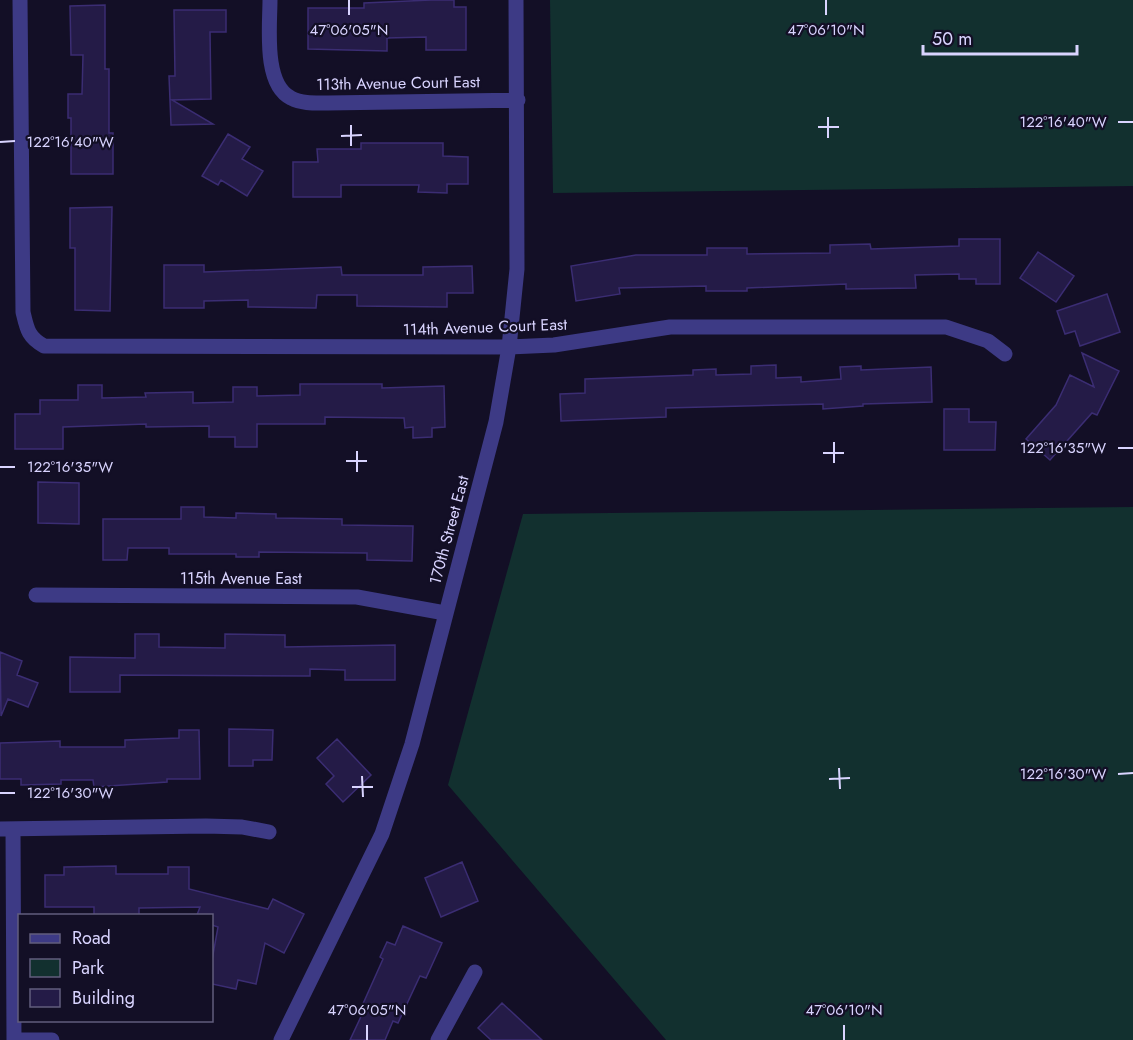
<svg xmlns="http://www.w3.org/2000/svg" width="1133" height="1040" font-family="Jost,sans-serif">
	<rect width="100%" height="100%" fill="#130f26"/>
	<path fill="#12302f" d="M 550,0 L 1133,0 L 1133,186 L 553,193 Z
		M 1133,507 L 1133,1040 L 666,1040 L 448,785 L 523,514 Z"/>
	<path fill="#241b47" stroke="#3b2d73" stroke-width="1.5" d="M 431,0 L 454,0 L 454,7 L 466,7 L 466,50 L 426,50 L 426,37 L 387,38 L 387,51 L 308,49 L 308,8 L 364,8 L 364,3 Z
		M 105,5 L 105,69 L 109,69 L 109,133 L 113,133 L 113,174 L 71,174 L 71,118 L 68,118 L 68,94 L 82,94 L 83,55 L 71,55 L 70,6 Z
		M 174,10 L 226,10 L 226,32 L 210,32 L 211,99 L 172,100 L 213,124 L 171,125 L 169,76 L 175,76 Z
		M 228,134 L 250,147 L 242,159 L 263,171 L 247,196 L 221,180 L 218,185 L 202,176 Z
		M 361,143 L 443,143 L 443,156 L 468,157 L 468,184 L 447,184 L 447,193 L 418,192 L 419,185 L 341,185 L 341,197 L 293,197 L 293,162 L 318,162 L 317,149 L 361,149 Z
		M 112,207 L 110,311 L 75,310 L 75,248 L 70,248 L 70,208 Z
		M 959,239 L 1000,239 L 1000,284 L 976,284 L 976,279 L 959,279 L 959,274 L 915,275 L 916,288 L 846,289 L 846,284 L 747,288 L 747,291 L 706,291 L 706,286 L 619,288 L 620,294 L 576,301 L 571,266 L 636,255 L 707,255 L 707,248 L 747,248 L 747,254 L 830,253 L 830,245 L 870,244 L 871,249 L 959,246 Z
		M 1038,252 L 1074,276 L 1056,302 L 1020,278 Z
		M 164,265 L 204,265 L 204,272 L 341,267 L 342,275 L 423,275 L 423,267 L 472,266 L 473,293 L 447,293 L 447,307 L 357,306 L 357,295 L 317,295 L 316,308 L 248,307 L 248,300 L 204,301 L 204,308 L 164,308 Z
		M 1107,294 L 1120,332 L 1080,346 L 1075,331 L 1065,334 L 1057,311 Z
		M 1082,353 L 1119,371 L 1097,415 L 1092,413 L 1050,460 L 1026,439 L 1056,405 L 1070,375 L 1094,387 Z
		M 776,365 L 776,378 L 801,377 L 801,382 L 841,379 L 840,367 L 861,366 L 861,370 L 931,367 L 932,402 L 863,404 L 863,406 L 823,409 L 823,404 L 666,408 L 666,417 L 561,421 L 560,394 L 585,393 L 585,379 L 693,375 L 693,370 L 716,369 L 716,375 L 751,374 L 751,366 Z
		M 300,384 L 382,384 L 382,388 L 444,386 L 445,427 L 432,428 L 432,437 L 413,438 L 413,427 L 405,428 L 404,418 L 325,417 L 325,424 L 257,424 L 257,447 L 235,447 L 235,437 L 209,437 L 209,426 L 146,427 L 146,424 L 63,427 L 63,449 L 15,449 L 15,414 L 40,414 L 40,400 L 78,400 L 78,385 L 102,385 L 102,398 L 146,397 L 145,393 L 193,392 L 193,403 L 233,402 L 233,387 L 257,387 L 257,396 L 300,395 Z
		M 944,409 L 969,409 L 969,422 L 996,422 L 995,450 L 944,450 Z
		M 38,482 L 79,483 L 79,524 L 38,523 Z
		M 181,507 L 204,507 L 204,517 L 236,518 L 236,513 L 276,514 L 276,518 L 342,519 L 342,525 L 413,526 L 412,561 L 367,560 L 367,553 L 259,552 L 259,557 L 236,557 L 236,554 L 169,554 L 169,548 L 128,548 L 127,560 L 103,560 L 103,519 L 181,519 Z
		M 135,634 L 159,634 L 159,647 L 225,648 L 225,634 L 285,635 L 285,647 L 395,645 L 395,680 L 345,680 L 345,670 L 310,669 L 310,676 L 120,675 L 120,692 L 70,692 L 70,657 L 135,658 Z
		M 0,652 L 22,661 L 17,675 L 38,683 L 28,707 L 8,699 L 1,716 Z
		M 229,729 L 273,730 L 272,760 L 253,760 L 253,766 L 229,766 Z
		M 179,730 L 199,730 L 200,779 L 167,779 L 167,782 L 94,787 L 93,780 L 61,780 L 61,784 L 21,785 L 21,779 L 0,779 L 0,743 L 60,741 L 60,747 L 125,747 L 125,740 L 179,738 Z
		M 337,739 L 371,775 L 343,802 L 326,784 L 334,776 L 317,758 Z
		M 462,862 L 478,901 L 441,917 L 425,878 Z
		M 116,866 L 116,874 L 168,874 L 168,867 L 189,867 L 189,889 L 268,909 L 273,899 L 304,914 L 284,953 L 265,943 L 256,984 L 238,980 L 236,989 L 212,984 L 212,960 L 218,927 L 212,925 L 212,915 L 197,915 L 200,907 L 139,908 L 139,915 L 94,915 L 94,907 L 45,907 L 45,875 L 64,875 L 64,867 Z
		M 403,926 L 442,943 L 426,978 L 420,976 L 398,1023 L 393,1021 L 385,1040 L 350,1040 L 365,1008 L 362,1006 L 383,959 L 380,957 L 387,942 L 395,945 Z
		M 502,1003 L 542,1040 L 491,1040 L 478,1028 Z"/>
	<g fill="none" stroke-linecap="round" stroke-linejoin="round">
		<path stroke="#3d3a85" stroke-width="15" d="M 20,0 L 23,312 C 27,329 28,337 44,346 L 509,347 L 554,345 L 670,327 L 946,327 L 988,341 L 1005,354
			M 270,0 C 270,26 263,84 291,98 C 302,104 316,103 328,103 L 518,100
			M 36,595 L 357,597 L 445,613
			M 0,829 L 206,826 L 242,827 L 269,832
			M 13,829 L 14,1040
			M 14,1040 L 52,1040
			M 281,1040 L 382,834 L 412,744 L 496,422 L 509,347 L 517,269 L 516,0
			M 438,1040 L 475,972"/>
	</g>
	<path fill="none" stroke="#d9d4ff" stroke-width="2" d="M 349,0 L 349,15M 826,0 L 826,15M 828,117 L 828,138M 1118,122 L 1133,122M 351,125 L 351,146M 818,127 L 839,127M 341,136 L 362,135M 0,142 L 15,141M 834,442 L 834,463M 1118,448 L 1133,448M 357,451 L 357,472M 823,453 L 844,453M 346,461 L 367,461M 0,467 L 15,467M 839,768 L 840,789M 1118,774 L 1133,773M 362,776 L 363,797M 829,779 L 850,778M 352,787 L 373,787M 0,793 L 15,793M 367,1025 L 367,1040M 844,1025 L 844,1040"/>
	<g text-anchor="middle" dominant-baseline="central" stroke-width="4.5" stroke-linejoin="round" paint-order="stroke">
		<g font-size="16" fill="#d9d4ff" stroke="#130f26">
			<text transform="translate(398 83) rotate(-1)">113th Avenue Court East</text>
			<text transform="translate(485 327) rotate(-2)">114th Avenue Court East</text>
			<text transform="translate(449 530) rotate(-75)">170th Street East</text>
			<text x="241" y="578">115th Avenue East</text>
		</g>
	</g>
	<g font-size="15" text-anchor="middle" fill="#d9d4ff" stroke="#130f26" stroke-width="4.5" stroke-linejoin="round" paint-order="stroke">
		<text x="349" y="35">47°06'05"N</text>
		<text x="826" y="35">47°06'10"N</text>
		<text x="1063" y="127">122°16'40"W</text>
		<text x="70" y="147">122°16'40"W</text>
		<text x="1063" y="453">122°16'35"W</text>
		<text x="70" y="472">122°16'35"W</text>
		<text x="1063" y="779">122°16'30"W</text>
		<text x="70" y="798">122°16'30"W</text>
		<text x="367" y="1015">47°06'05"N</text>
		<text x="844" y="1015">47°06'10"N</text>
	</g>
	<rect x="18" y="914" width="195" height="108" fill="#130f26" stroke="#625e7d" stroke-width="1.5"/>
	<rect x="30" y="934" width="30" height="9" fill="#3d3a85" stroke="#625e7d" stroke-width="1.5"/>
	<text x="72" y="944" font-size="18" fill="#d9d4ff">Road</text>
	<rect x="30" y="959" width="30" height="18" fill="#12302f" stroke="#625e7d" stroke-width="1.5"/>
	<text x="72" y="974" font-size="18" fill="#d9d4ff">Park</text>
	<rect x="30" y="989" width="30" height="18" fill="#241b47" stroke="#625e7d" stroke-width="1.5"/>
	<text x="72" y="1004" font-size="18" fill="#d9d4ff">Building</text>
	<path d="M923 45v9h154v-9" fill="none" stroke="#d9d4ff" stroke-width="3"/>
	<text x="932" y="45" font-size="18" fill="#d9d4ff" stroke="#130f26" stroke-width="4.5" paint-order="stroke">50 m</text>
</svg>
